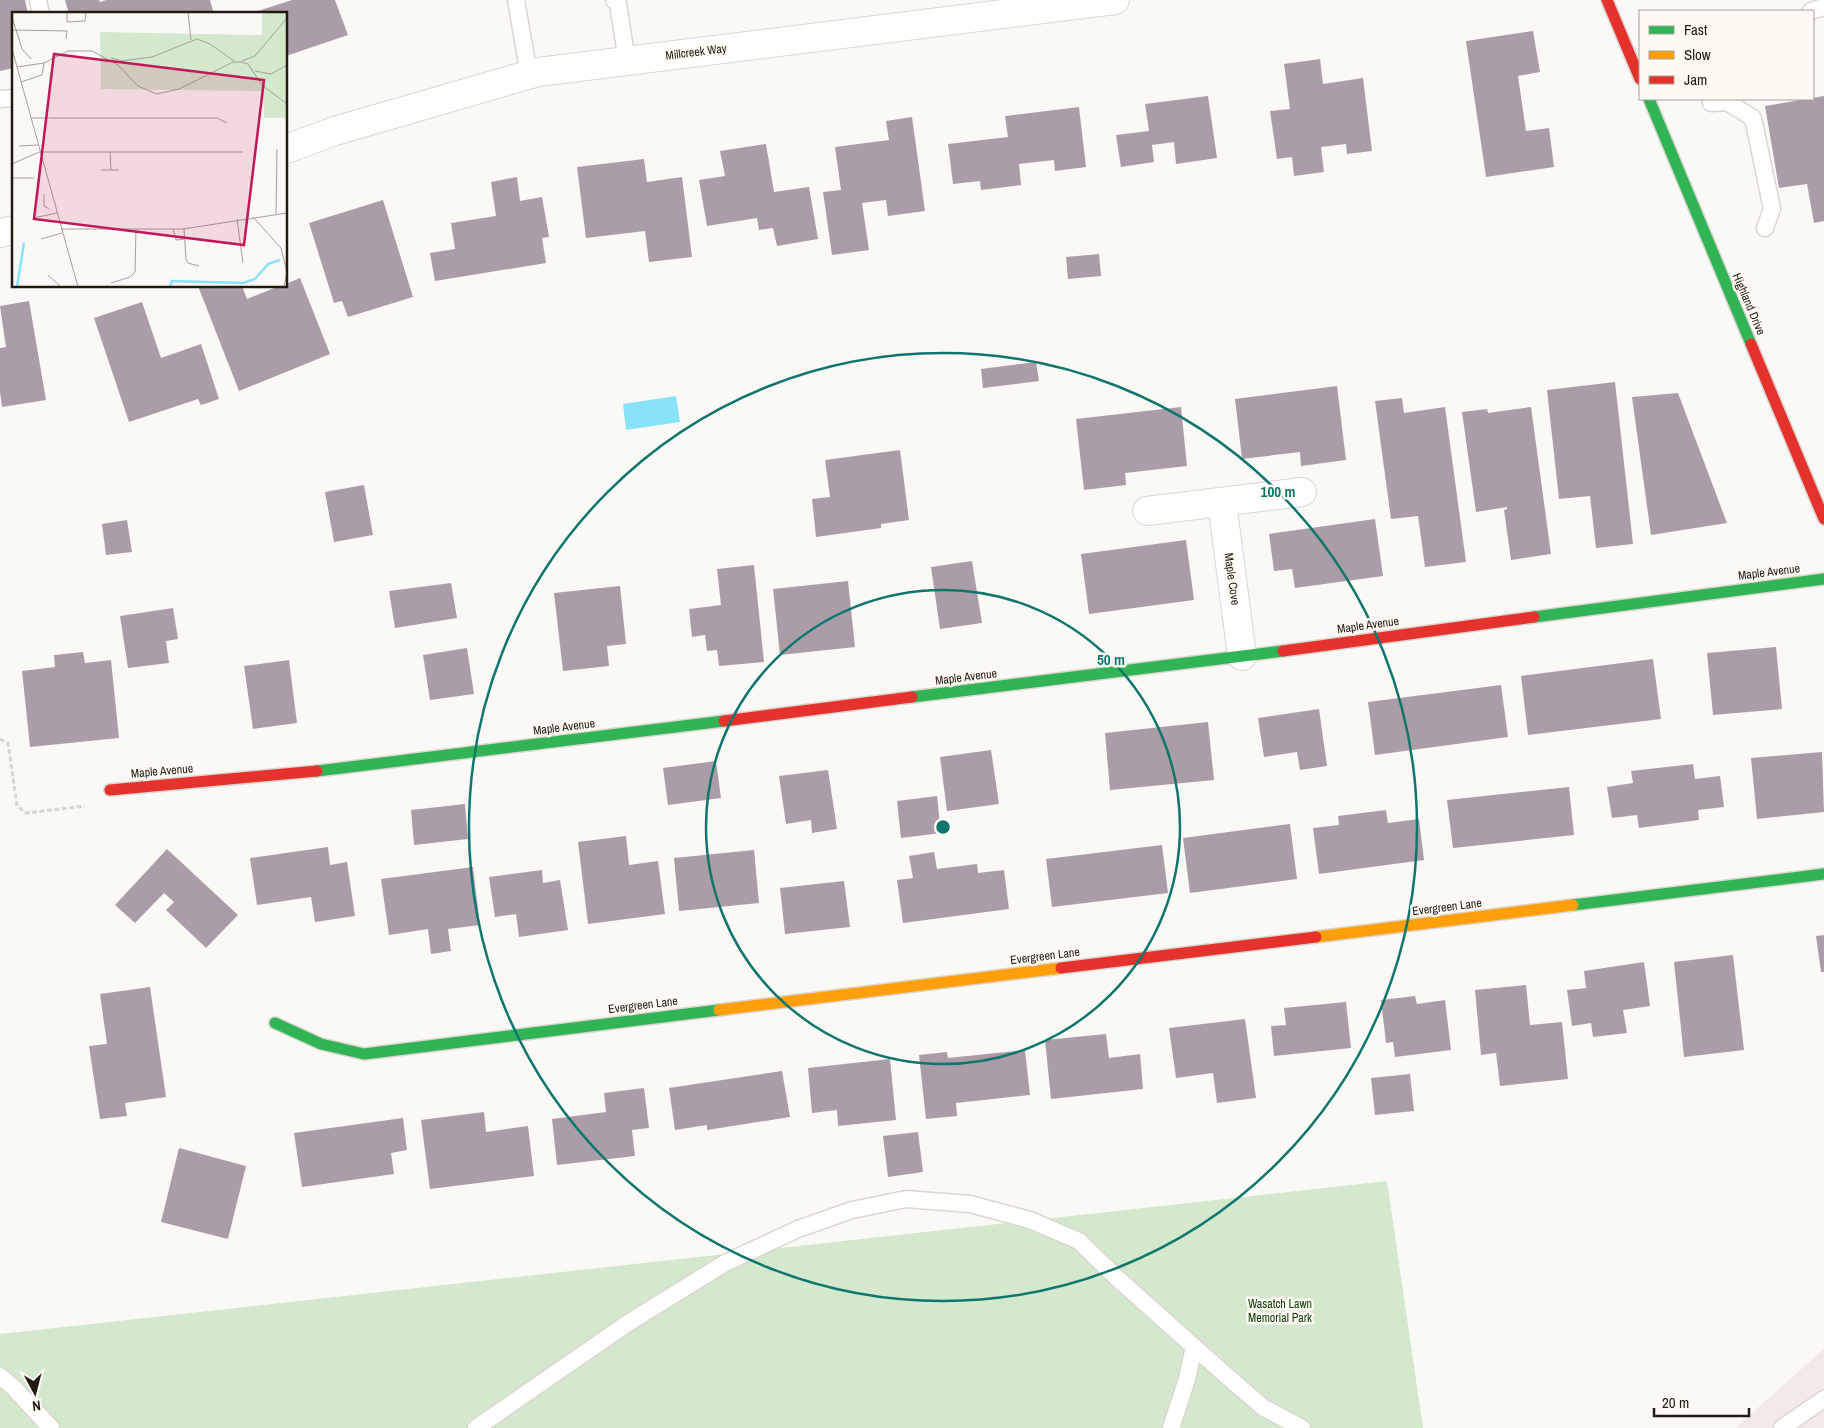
<svg xmlns="http://www.w3.org/2000/svg" width="1824" height="1428" font-family="'Archivo Narrow',sans-serif">
	<rect width="100%" height="100%" fill="#fbf9f6"/>
	<path fill="#f3e9e6" d="M 1824,1349 L 1824,1428 L 1735,1428 Z"/>
	<path fill="#d3e8cd" d="M 1387,1181 L 1423,1428 L 0,1428 L 0,1334 Z"/>
	<path fill="#87e3f7" d="M 676,396 L 680,422 L 626,430 L 623,404 Z"/>
	<path fill="#ab9da7" d="M 0,0 L 25,0 L 28,14 L 14,14 L 14,68 L 0,71 Z
		M 65,0 L 99,0 L 100,2 L 106,0 L 210,0 L 214,14 L 69,14 Z
		M 292,0 L 335,0 L 348,35 L 286,56 L 286,14 L 252,13 Z
		M 1533,31 L 1540,72 L 1518,76 L 1526,131 L 1549,128 L 1554,167 L 1486,177 L 1466,41 Z
		M 1320,59 L 1323,84 L 1363,78 L 1372,151 L 1347,154 L 1346,144 L 1321,147 L 1324,172 L 1294,176 L 1292,157 L 1277,159 L 1270,111 L 1290,109 L 1284,64 Z
		M 1208,96 L 1217,158 L 1176,164 L 1174,142 L 1152,145 L 1154,162 L 1121,167 L 1116,135 L 1149,131 L 1145,104 Z
		M 1824,96 L 1824,221 L 1814,223 L 1807,184 L 1779,188 L 1765,106 Z
		M 1079,107 L 1086,167 L 1055,171 L 1054,160 L 1019,164 L 1021,185 L 981,190 L 980,181 L 953,184 L 948,144 L 1008,137 L 1005,116 Z
		M 912,117 L 925,211 L 888,216 L 886,200 L 862,203 L 869,250 L 832,255 L 823,192 L 841,190 L 835,147 L 889,140 L 886,121 Z
		M 766,144 L 774,192 L 809,187 L 818,239 L 777,246 L 773,228 L 759,230 L 757,218 L 707,226 L 699,180 L 725,176 L 720,151 Z
		M 644,159 L 647,182 L 682,177 L 692,257 L 649,262 L 645,231 L 586,238 L 577,167 Z
		M 517,177 L 520,201 L 542,197 L 549,237 L 542,238 L 546,263 L 435,281 L 430,253 L 455,249 L 451,223 L 496,216 L 491,182 Z
		M 383,200 L 413,297 L 348,317 L 342,301 L 334,303 L 309,223 Z
		M 1099,254 L 1101,276 L 1068,279 L 1066,257 Z
		M 300,278 L 330,354 L 239,391 L 198,286 L 242,286 L 247,299 L 279,286 L 286,286 L 286,284 Z
		M 29,301 L 46,400 L 2,407 L 0,392 L 0,348 L 6,347 L 0,306 Z
		M 142,302 L 161,358 L 201,344 L 219,399 L 201,405 L 198,399 L 129,422 L 94,318 Z
		M 1036,362 L 1039,381 L 983,388 L 981,369 Z
		M 1615,382 L 1633,544 L 1596,548 L 1590,496 L 1559,499 L 1547,390 Z
		M 1337,386 L 1346,460 L 1301,466 L 1300,452 L 1242,459 L 1235,399 Z
		M 1678,393 L 1727,523 L 1651,535 L 1632,397 Z
		M 1402,398 L 1404,413 L 1445,407 L 1466,562 L 1425,567 L 1418,516 L 1391,519 L 1375,401 Z
		M 1181,407 L 1187,466 L 1125,473 L 1126,485 L 1084,490 L 1076,419 Z
		M 1531,407 L 1551,554 L 1511,560 L 1504,510 L 1507,509 L 1507,507 L 1476,512 L 1462,412 L 1487,409 L 1488,413 Z
		M 900,450 L 909,520 L 881,524 L 881,528 L 816,537 L 812,499 L 830,497 L 825,460 Z
		M 364,485 L 373,535 L 334,542 L 325,492 Z
		M 1375,519 L 1383,576 L 1295,588 L 1292,569 L 1274,571 L 1269,534 Z
		M 127,520 L 132,552 L 106,555 L 102,524 Z
		M 1186,540 L 1194,600 L 1089,614 L 1081,554 Z
		M 972,561 L 982,623 L 940,629 L 931,567 Z
		M 754,565 L 764,662 L 719,666 L 717,650 L 707,651 L 705,635 L 692,637 L 689,609 L 721,605 L 717,569 Z
		M 848,581 L 855,647 L 780,655 L 773,589 Z
		M 451,583 L 457,618 L 395,628 L 389,591 Z
		M 620,586 L 626,644 L 607,646 L 609,666 L 563,671 L 554,593 Z
		M 173,608 L 178,639 L 166,641 L 169,663 L 128,668 L 120,616 Z
		M 1776,647 L 1782,709 L 1713,715 L 1707,653 Z
		M 467,648 L 474,694 L 430,700 L 423,655 Z
		M 83,652 L 85,663 L 111,660 L 119,738 L 30,747 L 22,671 L 55,667 L 54,655 Z
		M 1653,659 L 1661,719 L 1528,735 L 1521,676 Z
		M 289,660 L 297,723 L 253,729 L 244,666 Z
		M 1501,685 L 1508,737 L 1375,755 L 1368,702 Z
		M 1319,709 L 1327,766 L 1300,770 L 1297,752 L 1264,757 L 1258,718 Z
		M 1208,722 L 1214,780 L 1110,790 L 1105,733 Z
		M 991,750 L 999,804 L 947,811 L 940,757 Z
		M 1822,752 L 1824,812 L 1757,819 L 1751,758 Z
		M 716,761 L 721,798 L 668,805 L 663,768 Z
		M 1693,764 L 1695,779 L 1720,776 L 1724,807 L 1698,810 L 1699,820 L 1639,828 L 1637,815 L 1612,818 L 1607,787 L 1633,783 L 1631,771 Z
		M 828,770 L 837,829 L 812,833 L 811,820 L 786,824 L 779,776 Z
		M 1569,787 L 1574,835 L 1453,848 L 1447,800 Z
		M 937,796 L 941,833 L 901,838 L 897,801 Z
		M 465,804 L 468,839 L 414,845 L 411,810 Z
		M 1386,810 L 1388,823 L 1419,819 L 1424,860 L 1319,874 L 1313,828 L 1339,825 L 1338,816 Z
		M 1290,824 L 1297,879 L 1190,893 L 1183,838 Z
		M 626,836 L 629,865 L 658,861 L 665,914 L 588,924 L 578,842 Z
		M 1162,845 L 1168,893 L 1052,907 L 1046,859 Z
		M 328,847 L 330,865 L 347,862 L 355,916 L 315,922 L 311,897 L 257,905 L 250,858 Z
		M 167,849 L 238,915 L 206,948 L 166,910 L 174,902 L 164,893 L 135,923 L 115,905 Z
		M 754,850 L 759,903 L 679,911 L 674,858 Z
		M 934,852 L 937,869 L 977,864 L 978,873 L 1004,870 L 1009,909 L 903,923 L 897,880 L 913,878 L 909,856 Z
		M 473,867 L 480,925 L 448,929 L 451,951 L 431,954 L 428,929 L 389,935 L 381,879 Z
		M 542,870 L 543,883 L 560,880 L 568,930 L 519,937 L 516,914 L 495,917 L 489,877 Z
		M 844,881 L 850,927 L 785,934 L 780,888 Z
		M 1824,935 L 1824,972 L 1821,972 L 1816,936 Z
		M 1733,955 L 1744,1050 L 1684,1057 L 1674,962 Z
		M 1644,962 L 1650,1006 L 1623,1010 L 1627,1033 L 1593,1037 L 1591,1023 L 1572,1026 L 1567,990 L 1586,988 L 1584,971 Z
		M 1526,985 L 1530,1025 L 1562,1022 L 1568,1079 L 1500,1086 L 1496,1053 L 1481,1055 L 1475,990 Z
		M 150,987 L 166,1097 L 125,1103 L 127,1116 L 100,1119 L 89,1046 L 107,1044 L 100,994 Z
		M 1415,996 L 1417,1004 L 1445,1000 L 1451,1050 L 1395,1057 L 1393,1042 L 1386,1043 L 1381,1000 Z
		M 1346,1002 L 1351,1048 L 1274,1056 L 1271,1026 L 1286,1025 L 1284,1008 Z
		M 1245,1019 L 1256,1098 L 1217,1103 L 1213,1073 L 1176,1078 L 1169,1028 Z
		M 1106,1034 L 1109,1058 L 1140,1054 L 1143,1089 L 1051,1099 L 1045,1040 Z
		M 1025,1050 L 1030,1095 L 956,1103 L 957,1116 L 926,1119 L 919,1055 L 947,1052 L 948,1058 Z
		M 890,1059 L 896,1120 L 838,1126 L 837,1110 L 812,1113 L 808,1068 Z
		M 782,1071 L 790,1117 L 707,1130 L 707,1125 L 675,1130 L 669,1088 Z
		M 1410,1074 L 1414,1111 L 1375,1115 L 1371,1078 Z
		M 644,1088 L 649,1128 L 632,1130 L 635,1156 L 557,1165 L 552,1119 L 606,1112 L 604,1093 Z
		M 484,1112 L 486,1132 L 528,1126 L 534,1176 L 430,1189 L 421,1120 Z
		M 403,1118 L 407,1150 L 391,1153 L 394,1174 L 302,1187 L 294,1133 Z
		M 918,1132 L 923,1172 L 888,1177 L 883,1136 Z
		M 179,1148 L 246,1166 L 228,1239 L 161,1222 Z"/>
	<g fill="none" stroke-linecap="round" stroke-linejoin="round">
		<g stroke="#dbd6d0" stroke-width="19">
			<path id="lane" d="M 38,0 L 41,14
				M 516,0 L 529,75
				M 614,0 L 618,4 L 627,61
				M 1811,11 L 1824,7
				M 0,99 L 14,98
				M 1711,103 L 1727,102 L 1753,118 L 1772,209 L 1765,228
				M 0,1376 L 13,1387 L 51,1428
				M 476,1428 L 628,1323 L 725,1263 L 798,1229 L 852,1210 L 906,1199 L 970,1204 L 1030,1220 L 1079,1241 L 1117,1278 L 1229,1378 L 1264,1408 L 1302,1428
				M 1171,1428 L 1187,1379 L 1194,1347
				M 1782,1428 L 1824,1399"/>
		</g>
		<g stroke="#dbd6d0" stroke-width="30">
			<path id="street" d="M 286,149 L 335,131 L 538,72 L 1115,0
				M 0,233 L 14,230
				M 1222,502 L 1242,656
				M 1147,511 L 1302,492"/>
		</g>
		<g stroke="#dbd6d0" stroke-width="14">
			<path id="fast" d="M 1649,99 L 1751,344
				M 1534,617 L 1824,579
				M 912,697 L 1283,651
				M 317,771 L 724,721
				M 1573,905 L 1824,874
				M 275,1023 L 321,1044 L 364,1054 L 719,1010"/>
		</g>
		<g stroke="#dbd6d0" stroke-width="14">
			<path id="slow" d="M 1316,937 L 1573,905
				M 719,1010 L 1061,968"/>
		</g>
		<g stroke="#dbd6d0" stroke-width="14">
			<path id="jam" d="M 1607,0 L 1640,79
				M 1751,344 L 1824,519
				M 1283,651 L 1534,617
				M 724,721 L 912,697
				M 110,790 L 317,771
				M 1061,968 L 1316,937"/>
		</g>
		<path stroke="#d6d5d4" stroke-width="3" stroke-dasharray="5 2.5" stroke-linecap="butt" d="M 0,739 L 8,743 L 17,806 L 26,813 L 85,806"/>
		<use href="#lane" stroke="#fefefe" stroke-width="16"/>
		<use href="#street" stroke="#fefefe" stroke-width="28"/>
		<use href="#fast" stroke="#30b455" stroke-width="11"/>
		<use href="#slow" stroke="#ff9f0a" stroke-width="11"/>
		<use href="#jam" stroke="#e5322d" stroke-width="11"/>
	</g>
	<g fill="none" stroke="#0f766e" stroke-width="2.5">
		<circle cx="943" cy="827" r="237"/>
		<circle cx="943" cy="827" r="474"/>
	</g>
	<g text-anchor="middle" dominant-baseline="central" stroke-width="5" stroke-linejoin="round" paint-order="stroke">
		<g font-size="12" fill="#211b11" stroke="#fdfaf4">
			<text transform="translate(696 52) rotate(-7)">Millcreek Way</text>
			<text transform="translate(1749 304) rotate(67)">Highland Drive</text>
			<text transform="translate(1769 572) rotate(-7)">Maple Avenue</text>
			<text transform="translate(1232 579) rotate(82)">Maple Cove</text>
			<text transform="translate(1368 625) rotate(-8)">Maple Avenue</text>
			<text transform="translate(966 677) rotate(-7)">Maple Avenue</text>
			<text transform="translate(564 727) rotate(-7)">Maple Avenue</text>
			<text transform="translate(162 771) rotate(-5)">Maple Avenue</text>
			<text transform="translate(1447 907) rotate(-7)">Evergreen Lane</text>
			<text transform="translate(1045 956) rotate(-7)">Evergreen Lane</text>
			<text transform="translate(643 1005) rotate(-7)">Evergreen Lane</text>
		</g>
		<g font-size="12" fill="#0d3805" stroke="#fdfaf4">
			<text x="1280" y="1304">Wasatch Lawn<tspan x="1280" dy="14">Memorial Park</tspan></text>
		</g>
	</g>
	<g transform="translate(12 12)">
		<rect width="275" height="275" fill="#fbf9f6"/>
		<path d="M 250,0 L 275,0 L 275,106 L 252,106 L 251,79 L 89,77 L 88,20 L 250,23 Z" fill="#d3e8cd"/>
		<path fill="none" stroke="#87e3f7" stroke-width="2.5" d="M 5,275 L 12,231M 158,275 L 160,269 L 231,271 L 243,267 L 256,252 L 268,248"/>
		<path fill="none" stroke="#a4a09a" stroke-width="1" d="M 55,0 L 55,10 L 73,9 L 74,0M 176,0 L 179,28M 0,5 L 10,37 L 19,47M 0,18 L 55,19 L 54,27M 0,37 L 66,275M 99,46 L 110,49 L 140,45 L 185,27 L 198,32 L 222,49M 230,49 L 243,44 L 275,6M 5,55 L 32,51 L 56,39 L 80,39 L 106,53 L 126,74 L 145,82 L 167,77 L 221,50 L 229,50 L 236,52 L 250,73 L 275,92M 243,59 L 259,62 L 275,53M 9,70 L 30,63 L 32,51M 19,106 L 205,106 L 215,111M 7,134 L 26,133M 98,140 L 99,158M 0,152 L 27,140 L 231,140M 89,158 L 107,158M 0,166 L 22,166M 32,182 L 32,194 L 37,197M 264,202 L 265,137M 241,205 L 269,236 L 275,260M 21,206 L 45,201M 225,207 L 231,251M 49,217 L 171,217 L 275,201M 161,217 L 164,228 L 173,227M 172,217 L 174,247 L 176,251 L 187,254M 29,227 L 50,221M 36,263 L 49,275M 99,271 L 118,265 L 123,260 L 124,217M 272,275 L 275,260"/>
		<path fill="#c2185b" fill-opacity="0.15" stroke="#c2185b" stroke-width="2.5" d="M 42,42 L 252,68 L 232,233 L 22,207 Z"/>
		<rect width="275" height="275" fill="none" stroke="#211b11" stroke-width="2.5"/>
	</g>
	<circle cx="943" cy="827" r="8" fill="#0f766e" stroke="#fdfaf4" stroke-width="2.5"/>
	<g font-size="15" text-anchor="middle" font-weight="bold" fill="#0f766e" stroke="#fdfaf4" stroke-width="5" stroke-linejoin="round" paint-order="stroke">
		<text x="1278" y="497">100 m</text>
		<text x="1111" y="665">50 m</text>
	</g>
	<rect x="1639" y="10" width="175" height="90" fill="#fdfaf4" stroke="#a5a199"/>
	<rect x="1649" y="26" width="25" height="8" fill="#30b455" stroke="#a5a199"/>
	<text x="1684" y="35" font-size="15" fill="#211b11">Fast</text>
	<rect x="1649" y="51" width="25" height="8" fill="#ff9f0a" stroke="#a5a199"/>
	<text x="1684" y="60" font-size="15" fill="#211b11">Slow</text>
	<rect x="1649" y="76" width="25" height="8" fill="#e5322d" stroke="#a5a199"/>
	<text x="1684" y="85" font-size="15" fill="#211b11">Jam</text>
	<g transform="translate(35 1393) rotate(173)" stroke="#fdfaf4" stroke-width="4" paint-order="stroke">
	<path d="M0-4L9 19L0 12L-9 19Z" fill="#211b11"/>
	<text y="-8" font-size="14" font-weight="bold" text-anchor="middle" fill="#211b11">N</text>
	</g>
	<path d="M1654 1408v8h95v-8" fill="none" stroke="#211b11" stroke-width="2.5"/>
	<text x="1662" y="1408" font-size="15" fill="#211b11" stroke="#fdfaf4" stroke-width="4" paint-order="stroke">20 m</text>
</svg>
